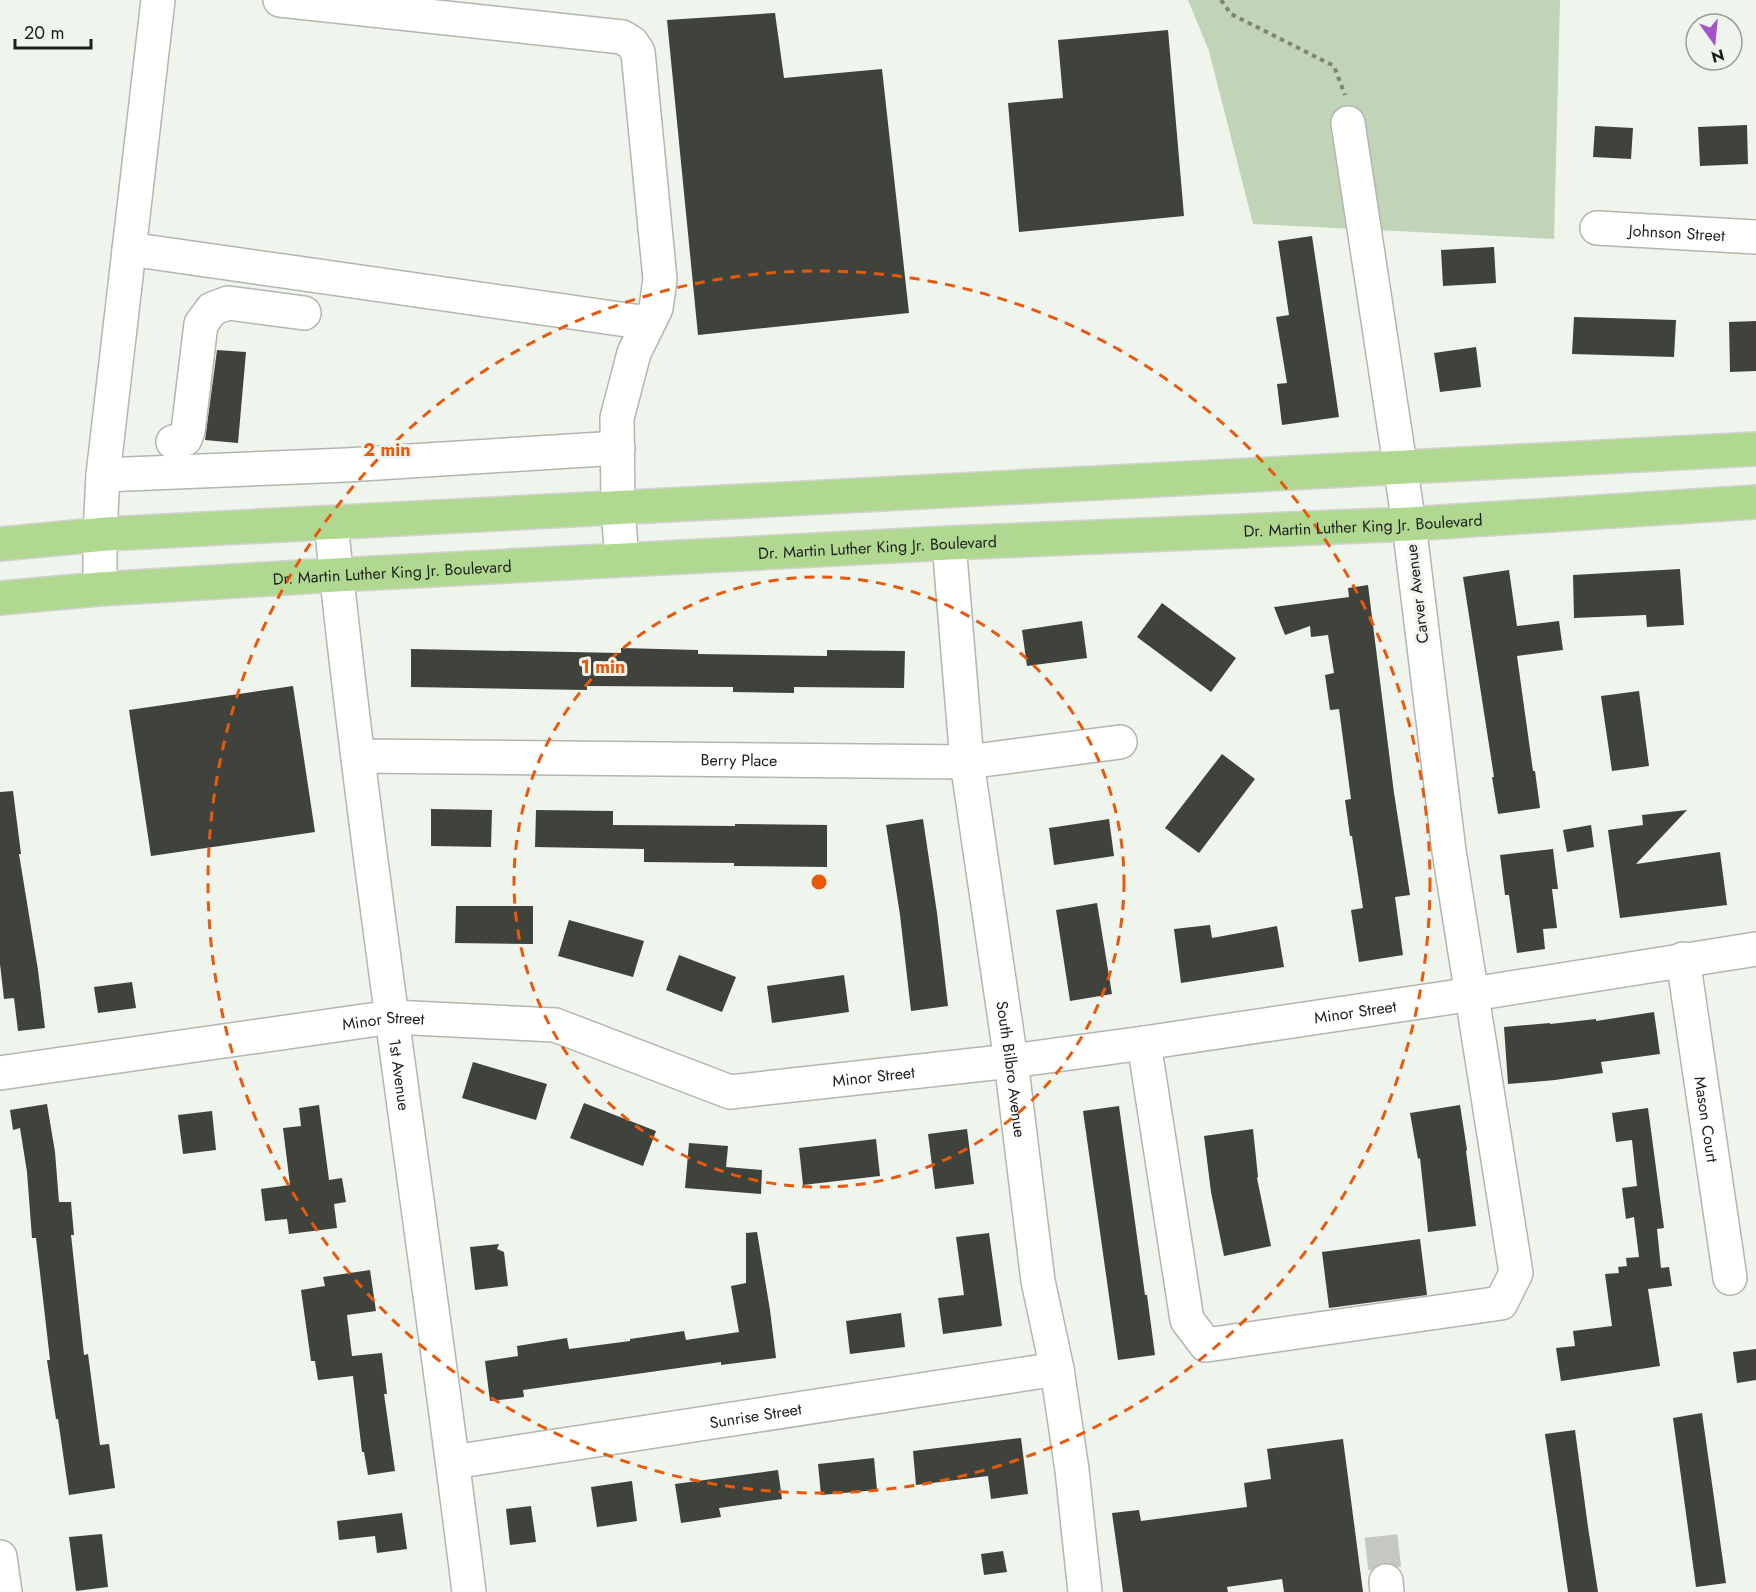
<svg xmlns="http://www.w3.org/2000/svg" width="1756" height="1592" font-family="Jost,sans-serif">
	<rect width="100%" height="100%" fill="#eff4ec"/>
	<path fill="#c2d4b7" d="M 1188,0 L 1560,0 L 1554,239 L 1253,224 L 1209,51 Z"/>
	<path fill="#3f433c" d="M 775,13 L 784,78 L 882,69 L 909,313 L 698,335 L 667,20 Z
		M 1168,30 L 1184,216 L 1019,232 L 1008,103 L 1063,98 L 1058,40 Z
		M 1747,125 L 1748,164 L 1700,166 L 1698,127 Z
		M 1595,126 L 1633,128 L 1631,159 L 1593,157 Z
		M 1312,236 L 1339,417 L 1282,425 L 1277,384 L 1287,383 L 1276,317 L 1289,315 L 1278,241 Z
		M 1494,247 L 1496,283 L 1443,286 L 1441,250 Z
		M 1574,317 L 1676,320 L 1674,357 L 1572,354 Z
		M 1756,321 L 1756,371 L 1730,372 L 1729,322 Z
		M 1476,347 L 1481,387 L 1440,392 L 1434,353 Z
		M 217,350 L 246,352 L 238,443 L 205,440 Z
		M 1680,569 L 1684,625 L 1647,627 L 1646,615 L 1574,618 L 1573,575 Z
		M 1509,570 L 1517,626 L 1559,621 L 1563,650 L 1517,656 L 1533,771 L 1535,771 L 1540,808 L 1498,814 L 1492,777 L 1494,777 L 1463,577 Z
		M 1368,585 L 1394,793 L 1410,895 L 1395,897 L 1403,955 L 1359,962 L 1351,910 L 1363,908 L 1352,836 L 1350,836 L 1345,800 L 1351,799 L 1339,709 L 1330,710 L 1325,675 L 1334,673 L 1328,635 L 1311,637 L 1310,626 L 1285,635 L 1274,607 L 1349,597 L 1348,588 Z
		M 1162,603 L 1236,658 L 1211,692 L 1137,637 Z
		M 1082,621 L 1087,658 L 1027,666 L 1022,630 Z
		M 621,648 L 698,650 L 698,654 L 827,656 L 827,650 L 905,651 L 904,688 L 794,687 L 794,693 L 733,692 L 733,687 L 587,686 L 587,690 L 411,687 L 411,649 L 621,653 Z
		M 293,686 L 315,832 L 151,856 L 129,710 Z
		M 1639,691 L 1649,766 L 1612,771 L 1601,696 Z
		M 1222,754 L 1255,779 L 1199,853 L 1165,828 Z
		M 13,791 L 21,854 L 19,854 L 38,970 L 45,1028 L 18,1031 L 14,998 L 4,999 L 0,964 L 0,792 Z
		M 431,809 L 492,810 L 491,847 L 431,846 Z
		M 536,810 L 613,811 L 613,825 L 735,826 L 735,824 L 827,825 L 827,867 L 734,866 L 734,863 L 644,862 L 644,849 L 535,847 Z
		M 1687,810 L 1636,864 L 1720,852 L 1727,905 L 1620,918 L 1608,830 L 1643,825 L 1642,815 Z
		M 923,819 L 937,913 L 948,1006 L 911,1011 L 900,915 L 886,825 Z
		M 1109,819 L 1114,856 L 1054,865 L 1049,828 Z
		M 1591,825 L 1594,847 L 1567,852 L 1563,830 Z
		M 1553,849 L 1558,889 L 1552,889 L 1557,928 L 1543,929 L 1545,949 L 1517,953 L 1509,895 L 1505,895 L 1500,855 Z
		M 1097,903 L 1112,994 L 1070,1001 L 1056,910 Z
		M 456,906 L 533,906 L 533,944 L 455,943 Z
		M 569,920 L 644,941 L 633,977 L 558,956 Z
		M 1210,925 L 1212,938 L 1277,926 L 1284,967 L 1181,983 L 1174,929 Z
		M 679,955 L 736,977 L 722,1012 L 666,990 Z
		M 844,975 L 849,1012 L 772,1023 L 767,986 Z
		M 132,982 L 136,1008 L 98,1013 L 94,987 Z
		M 1654,1012 L 1660,1054 L 1601,1062 L 1603,1073 L 1555,1080 L 1508,1084 L 1504,1027 L 1550,1023 L 1550,1024 L 1596,1019 L 1596,1021 Z
		M 473,1062 L 547,1084 L 536,1120 L 462,1098 Z
		M 584,1103 L 656,1131 L 643,1166 L 570,1138 Z
		M 47,1104 L 55,1152 L 59,1202 L 71,1202 L 74,1235 L 71,1235 L 84,1355 L 88,1354 L 100,1445 L 109,1444 L 115,1488 L 69,1495 L 58,1419 L 56,1419 L 47,1360 L 50,1360 L 36,1238 L 32,1238 L 27,1172 L 20,1128 L 13,1130 L 10,1110 Z
		M 319,1105 L 329,1180 L 342,1178 L 346,1202 L 334,1204 L 337,1228 L 289,1234 L 287,1219 L 265,1221 L 261,1189 L 290,1185 L 283,1128 L 301,1126 L 299,1108 Z
		M 1460,1105 L 1467,1150 L 1466,1151 L 1476,1226 L 1428,1232 L 1420,1158 L 1418,1159 L 1410,1113 Z
		M 1119,1106 L 1145,1295 L 1147,1295 L 1155,1355 L 1118,1360 L 1083,1111 Z
		M 1648,1108 L 1664,1228 L 1657,1229 L 1661,1268 L 1669,1267 L 1672,1286 L 1648,1289 L 1660,1366 L 1561,1381 L 1556,1348 L 1575,1346 L 1573,1331 L 1612,1326 L 1605,1274 L 1619,1273 L 1618,1267 L 1627,1266 L 1626,1258 L 1639,1257 L 1634,1217 L 1626,1219 L 1622,1188 L 1637,1186 L 1632,1140 L 1616,1142 L 1612,1113 Z
		M 212,1111 L 216,1150 L 183,1154 L 178,1115 Z
		M 967,1129 L 974,1184 L 935,1189 L 928,1134 Z
		M 1253,1129 L 1258,1177 L 1257,1178 L 1271,1246 L 1224,1256 L 1211,1192 L 1204,1136 Z
		M 876,1139 L 880,1176 L 803,1185 L 799,1148 Z
		M 689,1143 L 728,1146 L 726,1167 L 762,1170 L 761,1194 L 685,1188 Z
		M 757,1232 L 770,1310 L 776,1358 L 721,1365 L 721,1362 L 523,1390 L 524,1397 L 490,1401 L 485,1361 L 518,1356 L 517,1346 L 567,1338 L 569,1349 L 630,1341 L 630,1339 L 684,1331 L 686,1340 L 739,1332 L 731,1286 L 746,1283 L 746,1233 Z
		M 989,1233 L 1002,1326 L 943,1334 L 938,1298 L 964,1295 L 956,1237 Z
		M 1420,1239 L 1427,1295 L 1329,1308 L 1322,1252 Z
		M 499,1244 L 497,1249 L 504,1252 L 508,1286 L 475,1290 L 470,1247 Z
		M 370,1270 L 376,1311 L 347,1315 L 352,1356 L 382,1353 L 387,1394 L 384,1394 L 395,1471 L 368,1475 L 364,1452 L 362,1452 L 353,1376 L 318,1380 L 315,1361 L 311,1361 L 301,1290 L 325,1286 L 323,1277 Z
		M 901,1313 L 905,1347 L 850,1354 L 846,1321 Z
		M 1756,1349 L 1756,1380 L 1737,1383 L 1733,1352 Z
		M 1702,1413 L 1726,1583 L 1696,1587 L 1673,1418 Z
		M 1575,1430 L 1588,1527 L 1598,1592 L 1568,1592 L 1545,1434 Z
		M 1021,1438 L 1028,1494 L 991,1499 L 988,1476 L 916,1485 L 913,1451 Z
		M 1343,1439 L 1363,1592 L 1284,1592 L 1282,1579 L 1227,1587 L 1228,1592 L 1123,1592 L 1112,1513 L 1139,1510 L 1141,1521 L 1247,1507 L 1244,1483 L 1271,1479 L 1267,1449 Z
		M 874,1458 L 877,1490 L 821,1495 L 818,1464 Z
		M 778,1470 L 782,1499 L 719,1508 L 721,1517 L 681,1523 L 675,1484 Z
		M 632,1481 L 637,1521 L 597,1527 L 591,1487 Z
		M 531,1506 L 536,1542 L 510,1545 L 506,1509 Z
		M 402,1513 L 407,1549 L 377,1553 L 375,1536 L 339,1540 L 337,1521 Z
		M 102,1534 L 108,1587 L 76,1591 L 69,1537 Z
		M 1003,1551 L 1007,1572 L 984,1575 L 981,1554 Z"/>
	<g fill="none" stroke-linecap="round" stroke-linejoin="round">
		<path stroke="#c5c9c2" stroke-width="33" stroke-dasharray="33 16" stroke-linecap="butt" d="M 1381,1536 L 1386,1581"/>
		<g stroke="#b1b6ae" stroke-width="36">
			<g id="minor">
				<path d="M 280,0 L 622,37 L 632,43 L 638,52 L 660,279 L 656,308 L 634,353 L 617,418 L 618,508 L 622,560"/>
				<path id="s1" d="M 1597,228 L 1756,237"/>
				<path d="M 129,249 L 648,323"/>
				<path d="M 173,442 L 185,439 L 188,431 L 201,324 L 212,309 L 228,303 L 304,313"/>
				<path d="M 103,475 L 346,465 L 618,448"/>
				<path id="s2" d="M 331,523 C 368,880 425,1235 469,1592"/>
				<path id="s3" d="M 949,543 L 967,762 L 1011,1061 L 1038,1281 L 1057,1369 L 1072,1470 L 1085,1592"/>
				<path d="M 100,589 L 100,535 L 103,475 L 158,0"/>
				<path id="s4" d="M 358,756 L 967,762 L 1120,742"/>
				<path id="s5" d="M 1683,959 L 1730,1278"/>
				<path d="M 1144,1043 L 1187,1320 L 1206,1345 L 1501,1303 L 1516,1273 L 1449,851 L 1409,524 L 1348,123"/>
				<path id="s6" d="M 0,1073 L 392,1017 L 555,1025 L 730,1092 L 1011,1061 L 1144,1043 L 1473,994 L 1756,949"/>
				<path id="s7" d="M 453,1462 L 1057,1369"/>
				<path d="M 0,1557 L 5,1592"/>
				<path d="M 1386,1581 L 1387,1592"/>
			</g>
		</g>
		<g stroke="#d2d2d1" stroke-width="36">
			<g id="major">
				<path d="M 0,544 L 106,534 L 1756,449"/>
				<path id="s8" d="M 0,598 L 100,589 L 336,575 L 949,543 L 1409,524 L 1756,502"/>
			</g>
		</g>
		<path stroke="#7f837d" stroke-width="4" stroke-dasharray="4.5 4.5" stroke-linecap="butt" d="M 1221,0 L 1231,14 L 1334,66 L 1345,95"/>
		<use href="#minor" stroke="#fff" stroke-width="33"/>
		<use href="#major" stroke="#b0d890" stroke-width="33"/>
	</g>
	<g fill="none" stroke="#e8590c" stroke-width="3" stroke-dasharray="10 8">
		<circle cx="819" cy="882" r="305"/>
		<circle cx="819" cy="882" r="611"/>
	</g>
	<g text-anchor="middle" dominant-baseline="central" stroke-width="6" stroke-linejoin="round" paint-order="stroke">
		<g font-size="16" fill="#1c1e1b" stroke="#eff4ec">
			<text stroke="none"><textPath href="#s1" startOffset="80">Johnson Street</textPath></text>
			<text stroke="none"><textPath href="#s8" startOffset="1365">Dr. Martin Luther King Jr. Boulevard</textPath></text>
			<text stroke="none"><textPath href="#s8" startOffset="879">Dr. Martin Luther King Jr. Boulevard</textPath></text>
			<text stroke="none"><textPath href="#s8" startOffset="393">Dr. Martin Luther King Jr. Boulevard</textPath></text>
			<text transform="translate(1417 594) rotate(-97)">Carver Avenue</text>
			<text stroke="none"><textPath href="#s4" startOffset="381">Berry Place</textPath></text>
			<text stroke="none"><textPath href="#s6" startOffset="1377">Minor Street</textPath></text>
			<text stroke="none"><textPath href="#s6" startOffset="387">Minor Street</textPath></text>
			<text stroke="none"><textPath href="#s3" startOffset="530">South Bilbro Avenue</textPath></text>
			<text stroke="none"><textPath href="#s2" startOffset="556">1st Avenue</textPath></text>
			<text stroke="none"><textPath href="#s6" startOffset="891">Minor Street</textPath></text>
			<text stroke="none"><textPath href="#s5" startOffset="162">Mason Court</textPath></text>
			<text stroke="none"><textPath href="#s7" startOffset="306">Sunrise Street</textPath></text>
		</g>
	</g>
	<circle cx="819" cy="882" r="9" fill="#e8590c" stroke="#eff4ec" stroke-width="3"/>
	<g font-size="18" text-anchor="middle" font-weight="bold" fill="#e8590c" stroke="#eff4ec" stroke-width="6" stroke-linejoin="round" paint-order="stroke">
		<text x="387" y="456">2 min</text>
		<text x="603" y="673">1 min</text>
	</g>
	<g transform="translate(1714 42) rotate(165)"><circle r="28" fill="#eff4ec" stroke="#9b9e98" stroke-width="1.5"/>
	<path d="M0-4.5L10 22L0 15L-10 22Z" fill="#a355c7"/>
	<text y="-9" font-size="16" font-weight="bold" text-anchor="middle" fill="#1c1e1b">N</text>
	</g>
	<path d="M15 39v9h76v-9" fill="none" stroke="#1c1e1b" stroke-width="3"/>
	<text x="24" y="39" font-size="18" fill="#1c1e1b" stroke="#eff4ec" stroke-width="4.5" paint-order="stroke">20 m</text>
</svg>
